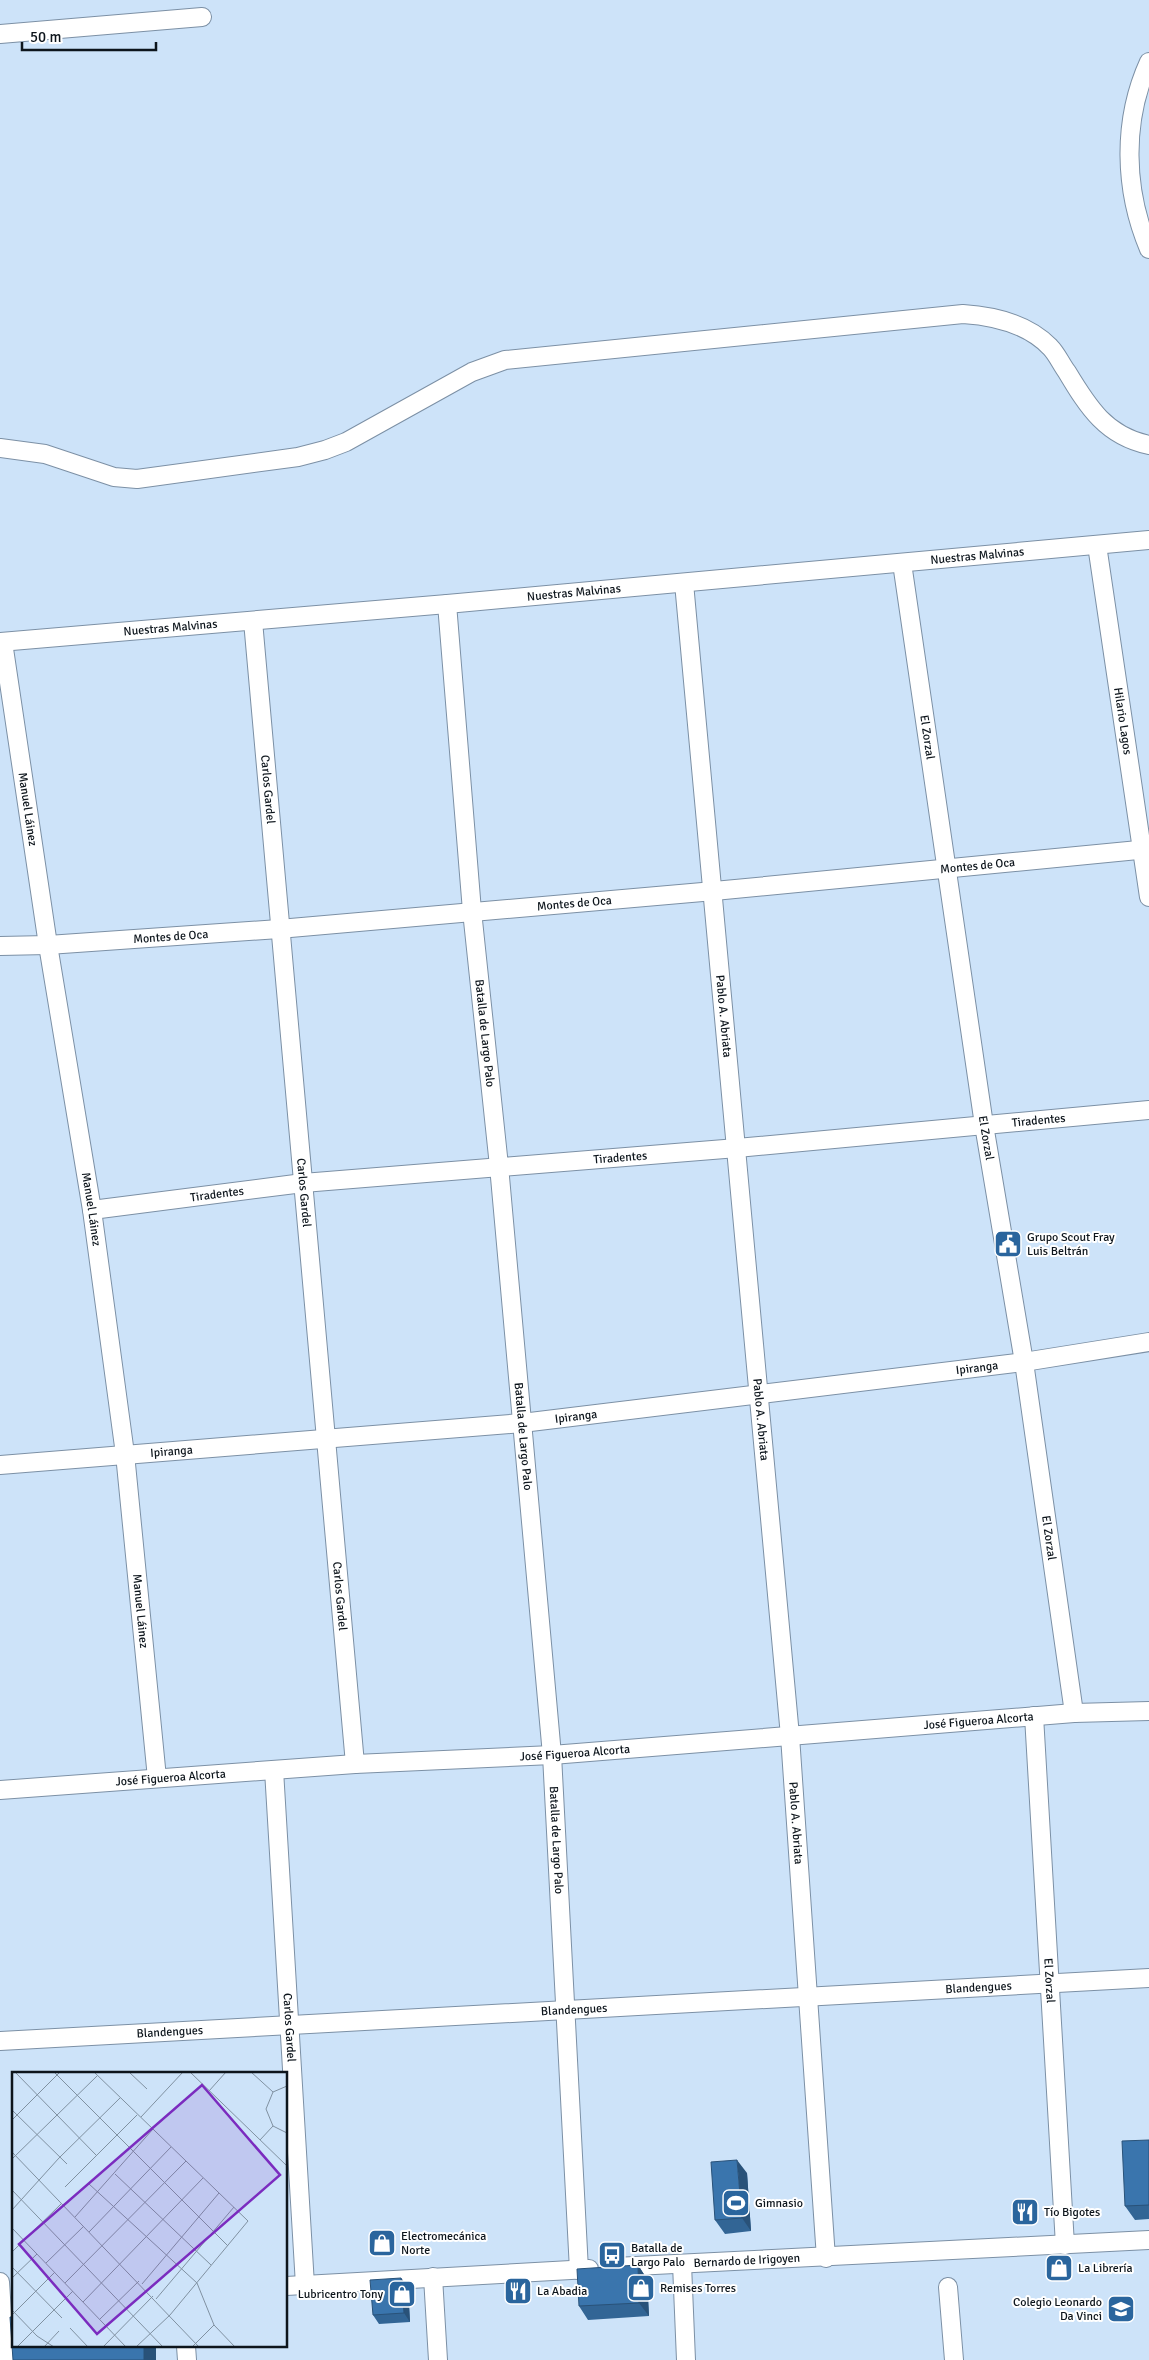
<svg xmlns="http://www.w3.org/2000/svg" width="1149" height="2360" font-family="Signika,sans-serif">
	<rect width="100%" height="100%" fill="#cde3f9"/>
	<g fill="none" stroke-linecap="round" stroke-linejoin="round">
		<g stroke="#7c90a5" stroke-width="20">
			<g id="minor">
				<path d="M 0,34 L 202,17"/>
				<path d="M 1149,62 C 1122,121 1124,190 1149,249"/>
				<path d="M 0,448 L 45,454 L 114,477 L 137,479 L 298,457 L 325,450 L 346,442 L 472,372 L 505,360 L 963,314 C 993,316 1028,324 1050,347 C 1057,354 1061,364 1067,372 C 1088,407 1106,436 1149,445"/>
				<path id="s1" d="M 1097,545 L 1149,897"/>
				<path id="s2" d="M 902,563 L 984,1125 L 1024,1362 L 1074,1713"/>
				<path id="s3" d="M 684,583 L 790,1736 L 826,2258"/>
				<path id="s4" d="M 447,604 L 472,911 L 499,1166 L 552,1755 L 579,2270"/>
				<path id="s5" d="M 253,621 L 355,1764"/>
				<path id="s6" d="M 0,642 L 447,604 L 1149,540"/>
				<path id="s7" d="M 3,642 L 48,945 L 92,1210 L 125,1454 L 157,1778"/>
				<path id="s8" d="M 0,946 L 48,945 L 279,929 L 714,891 L 1149,849"/>
				<path id="s9" d="M 92,1210 L 303,1183 L 737,1148 L 1149,1110"/>
				<path id="s10" d="M 0,1465 L 522,1423 L 1024,1362 L 1149,1342"/>
				<path id="s11" d="M 1034,1716 L 1065,2245"/>
				<path id="s12" d="M 274,1770 L 305,2285"/>
				<path id="s13" d="M 0,1790 L 355,1764 L 552,1755 L 1074,1713 L 1149,1711"/>
				<path id="s14" d="M 0,2041 L 1149,1978"/>
				<path d="M 682,2264 L 686,2360"/>
				<path id="s15" d="M 615,2267 L 1149,2240"/>
				<path d="M 433,2277 L 438,2360"/>
				<path d="M 0,2282 L 5,2360"/>
				<path d="M 286,2286 L 589,2269"/>
				<path d="M 948,2287 L 954,2360"/>
				<path d="M 186,2346 L 187,2360"/>
			</g>
		</g>
		<use href="#minor" stroke="#fff" stroke-width="18"/>
	</g>
	<path fill="#326595" d="M 1149,2140 L 1149,2219 L 1135,2220 L 1125,2206 Z
		M 747,2173 L 751,2231 L 725,2234 L 715,2220 Z
		M 638,2265 L 647,2279 L 649,2316 L 588,2320 L 579,2306 Z
		M 401,2278 L 408,2287 L 410,2322 L 379,2324 L 373,2315 Z"/>
	<path fill="#295279" d="M 737,2160 L 747,2173 L 751,2231 L 742,2218 Z
		M 638,2265 L 647,2279 L 649,2316 L 639,2303 Z
		M 401,2278 L 408,2287 L 410,2322 L 404,2313 Z
		M 144,2346 L 156,2346 L 156,2360 L 144,2360 Z"/>
	<path fill="#3a75ad" stroke="#295279" d="M 1149,2140 L 1149,2205 L 1125,2206 L 1122,2141 Z
		M 737,2160 L 742,2218 L 715,2220 L 711,2162 Z
		M 638,2265 L 639,2303 L 579,2306 L 577,2269 Z
		M 401,2278 L 404,2313 L 373,2315 L 370,2280 Z
		M 10,2317 L 14,2317 L 14,2346 L 144,2346 L 144,2360 L 13,2360 Z"/>
	<defs>
		<g id="civic-square" transform="scale(1.4375)"><rect x="-9" y="-9" width="18" height="18" rx="4" fill="#2a659d" stroke="#fff"/><path d="M-.6-6.5H3V-4.5H.6V-3L4-1V1h2V6H-6V1h2V-1L-.6-3ZM-1.2 2.5V6h2.4V2.5Z" fill="#fff"/></g>
		<g id="stadium-square" transform="scale(1.4375)"><rect x="-9" y="-9" width="18" height="18" rx="4" fill="#2a659d" stroke="#fff"/><path d="M0-5a6.5 5 0 1 0 0 10a6.5 5 0 1 0 0-10ZM-3.5-1.8h7v3.6h-7Z" fill="#fff"/></g>
		<g id="restaurant-square" transform="scale(1.4375)"><rect x="-9" y="-9" width="18" height="18" rx="4" fill="#2a659d" stroke="#fff"/><path d="M-5-6h1v4h1v-4h1v4h1v-4h1v5L-1.5 .5V6h-2V.5L-5-1ZM5-6V6H3V1.5H1.5Q1.5-4 5-6Z" fill="#fff"/></g>
		<g id="shop-square" transform="scale(1.4375)"><rect x="-9" y="-9" width="18" height="18" rx="4" fill="#2a659d" stroke="#fff"/><path d="M-5-2.5h2.3a2.7 3.5 0 0 1 5.4 0H5L5.5 6h-11ZM-1.5-2.5h3a1.5 2.3 0 0 0-3 0Z" fill="#fff"/></g>
		<g id="bus-square" transform="scale(1.4375)"><rect x="-9" y="-9" width="18" height="18" rx="4" fill="#2a659d" stroke="#fff"/><path d="M-5-6H5V4H4V6H2V4H-2V6H-4V4H-5ZM-3.5-4V0h7V-4ZM-3.5 1.2v1.5H-2V1.2ZM2 1.2v1.5H3.5V1.2Z" fill="#fff"/></g>
		<g id="school-square" transform="scale(1.4375)"><rect x="-9" y="-9" width="18" height="18" rx="4" fill="#2a659d" stroke="#fff"/><path d="M0-5L7-2L0 1L-7-2ZM-4 1L0 2.5L4 1V4Q0 6-4 4Z" fill="#fff"/></g>
	</defs>
	<g fill-rule="evenodd">
		<use href="#civic-square" x="1008" y="1244"/>
		<use href="#stadium-square" x="736" y="2203"/>
		<use href="#restaurant-square" x="1025" y="2212"/>
		<use href="#shop-square" x="382" y="2243"/>
		<use href="#bus-square" x="612" y="2255"/>
		<use href="#shop-square" x="1059" y="2268"/>
		<use href="#shop-square" x="641" y="2288"/>
		<use href="#restaurant-square" x="518" y="2291"/>
		<use href="#shop-square" x="402" y="2294"/>
		<use href="#school-square" x="1121" y="2309"/>
	</g>
	<g text-anchor="middle" dominant-baseline="central" stroke-width="4" stroke-linejoin="round" paint-order="stroke">
		<g font-size="12" fill="#0d151c" stroke="#fff">
			<text stroke="none"><textPath href="#s6" startOffset="981">Nuestras Malvinas</textPath></text>
			<text stroke="none"><textPath href="#s6" startOffset="576">Nuestras Malvinas</textPath></text>
			<text stroke="none"><textPath href="#s6" startOffset="171">Nuestras Malvinas</textPath></text>
			<text stroke="none"><textPath href="#s1" startOffset="178">Hilario Lagos</textPath></text>
			<text stroke="none"><textPath href="#s2" startOffset="176">El Zorzal</textPath></text>
			<text stroke="none"><textPath href="#s5" startOffset="169">Carlos Gardel</textPath></text>
			<text stroke="none"><textPath href="#s7" startOffset="169">Manuel Láinez</textPath></text>
			<text stroke="none"><textPath href="#s8" startOffset="981">Montes de Oca</textPath></text>
			<text stroke="none"><textPath href="#s8" startOffset="576">Montes de Oca</textPath></text>
			<text stroke="none"><textPath href="#s8" startOffset="171">Montes de Oca</textPath></text>
			<text stroke="none"><textPath href="#s3" startOffset="435">Pablo A. Abriata</textPath></text>
			<text stroke="none"><textPath href="#s4" startOffset="431">Batalla de Largo Palo</textPath></text>
			<text stroke="none"><textPath href="#s9" startOffset="951">Tiradentes</textPath></text>
			<text stroke="none"><textPath href="#s2" startOffset="581">El Zorzal</textPath></text>
			<text stroke="none"><textPath href="#s9" startOffset="531">Tiradentes</textPath></text>
			<text stroke="none"><textPath href="#s5" startOffset="574">Carlos Gardel</textPath></text>
			<text stroke="none"><textPath href="#s9" startOffset="126">Tiradentes</textPath></text>
			<text stroke="none"><textPath href="#s7" startOffset="574">Manuel Láinez</textPath></text>
			<text stroke="none"><textPath href="#s10" startOffset="982">Ipiranga</textPath></text>
			<text stroke="none"><textPath href="#s10" startOffset="578">Ipiranga</textPath></text>
			<text stroke="none"><textPath href="#s3" startOffset="840">Pablo A. Abriata</textPath></text>
			<text stroke="none"><textPath href="#s4" startOffset="836">Batalla de Largo Palo</textPath></text>
			<text stroke="none"><textPath href="#s10" startOffset="172">Ipiranga</textPath></text>
			<text stroke="none"><textPath href="#s2" startOffset="986">El Zorzal</textPath></text>
			<text stroke="none"><textPath href="#s5" startOffset="979">Carlos Gardel</textPath></text>
			<text stroke="none"><textPath href="#s7" startOffset="979">Manuel Láinez</textPath></text>
			<text stroke="none"><textPath href="#s13" startOffset="981">José Figueroa Alcorta</textPath></text>
			<text stroke="none"><textPath href="#s13" startOffset="576">José Figueroa Alcorta</textPath></text>
			<text stroke="none"><textPath href="#s13" startOffset="171">José Figueroa Alcorta</textPath></text>
			<text stroke="none"><textPath href="#s3" startOffset="1245">Pablo A. Abriata</textPath></text>
			<text stroke="none"><textPath href="#s4" startOffset="1241">Batalla de Largo Palo</textPath></text>
			<text stroke="none"><textPath href="#s11" startOffset="265">El Zorzal</textPath></text>
			<text stroke="none"><textPath href="#s14" startOffset="980">Blandengues</textPath></text>
			<text stroke="none"><textPath href="#s14" startOffset="575">Blandengues</textPath></text>
			<text stroke="none"><textPath href="#s12" startOffset="258">Carlos Gardel</textPath></text>
			<text stroke="none"><textPath href="#s14" startOffset="170">Blandengues</textPath></text>
			<text stroke="none"><textPath href="#s15" startOffset="132">Bernardo de Irigoyen</textPath></text>
		</g>
		<g font-size="12" fill="#0d151c" stroke="#fff" text-anchor="start">
			<text x="1027" y="1237">Grupo Scout Fray<tspan x="1027" dy="14">Luis Beltrán</tspan></text>
			<text x="755" y="2203">Gimnasio</text>
			<text x="1044" y="2212">Tío Bigotes</text>
			<text x="401" y="2236">Electromecánica<tspan x="401" dy="14">Norte</tspan></text>
			<text x="631" y="2248">Batalla de<tspan x="631" dy="14">Largo Palo</tspan></text>
			<text x="1078" y="2268">La Librería</text>
			<text x="660" y="2288">Remises Torres</text>
			<text x="537" y="2291">La Abadia</text>
			<text x="383" y="2294" text-anchor="end">Lubricentro Tony</text>
			<text x="1102" y="2302" text-anchor="end">Colegio Leonardo<tspan x="1102" dy="14">Da Vinci</tspan></text>
		</g>
	</g>
	<g transform="translate(12 2072)">
		<rect width="275" height="275" fill="#cde3f9"/>
		<path fill="none" stroke="#8091a1" stroke-width="1" d="M 3,0 L 84,83M 42,0 L 216,174M 82,0 L 236,149 L 158,243 L 124,275M 117,0 L 135,17M 178,0 L 275,94M 239,0 L 261,20M 275,14 L 261,20 L 254,37 L 261,54 L 275,61M 197,19 L 214,0M 0,38 L 55,92M 129,45 L 171,0M 0,48 L 48,0M 248,68 L 261,54M 0,80 L 187,275M 0,87 L 85,4M 103,102 L 199,193M 77,112 L 185,211 L 202,253 L 223,275M 53,115 L 125,43M 0,118 L 151,275M 0,138 L 47,86 L 108,26M 63,145 L 141,57M 0,156 L 114,275M 77,160 L 159,75M 0,180 L 49,132M 34,191 L 72,154M 0,195 L 50,246M 0,206 L 25,182M 53,211 L 174,89M 130,212 L 207,121M 144,227 L 222,135M 71,230 L 191,106M 0,238 L 25,264 L 42,275M 0,243 L 43,200M 88,247 L 127,209M 58,256 L 76,275M 5,275 L 61,219M 32,275 L 47,259M 91,275 L 141,224M 180,275 L 202,253"/>
		<path fill="#7b2cbf" fill-opacity="0.15" stroke="#7b2cbf" stroke-width="2.5" d="M 190,13 L 268,103 L 85,262 L 7,172 Z"/>
		<rect width="275" height="275" fill="none" stroke="#0d151c" stroke-width="2.5"/>
	</g>
	<path d="M22 42v8h134v-8" fill="none" stroke="#0d151c" stroke-width="2.5"/>
	<text x="30" y="42" font-size="15" fill="#0d151c" stroke="#ffffff" stroke-width="4" paint-order="stroke">50 m</text>
</svg>
